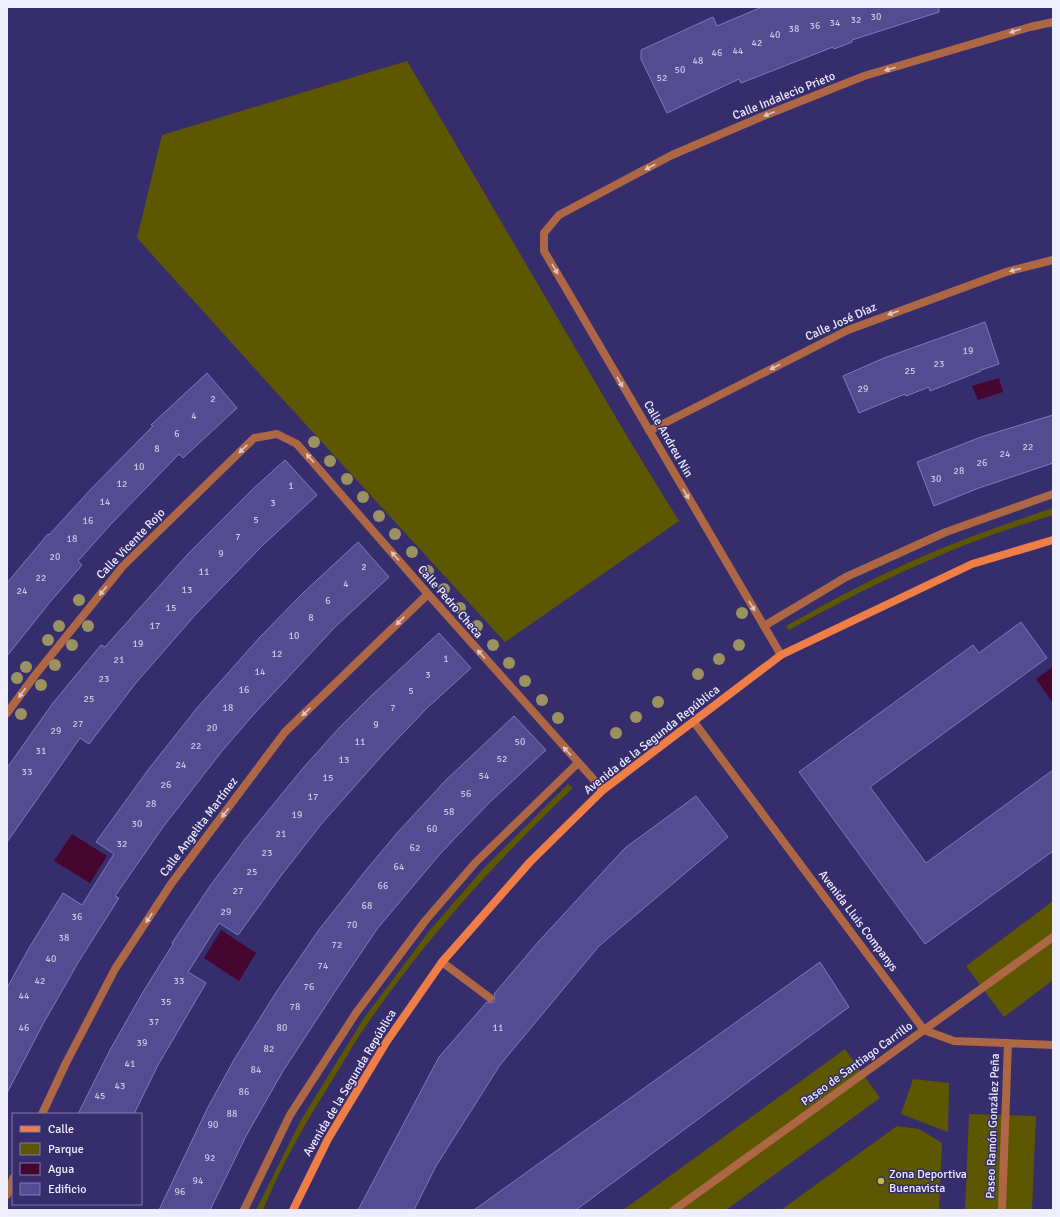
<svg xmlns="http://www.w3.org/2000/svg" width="1060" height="1217" font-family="Signika,sans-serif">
	<rect width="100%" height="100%" fill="#362d6d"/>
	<path fill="#5d5700" d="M 407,61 L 628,438 L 679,521 L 505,642 L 276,392 L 137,238 L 162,135 Z
		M 1053,508 L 1053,515 C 1009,528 966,543 925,562 C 878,582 833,606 789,630 L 786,626 C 830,601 875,577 921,557 C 964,538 1009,523 1053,508 Z
		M 568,784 L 573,788 C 498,859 429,935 370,1020 C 356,1039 345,1060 333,1079 C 307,1120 281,1165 263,1210 L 256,1210 L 301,1120 L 364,1018 L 430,930 L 483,869 Z
		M 1053,901 L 1053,980 L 1004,1017 L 966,966 Z
		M 845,1049 L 880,1098 L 726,1210 L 623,1210 Z
		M 913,1079 L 949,1083 L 948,1132 L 901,1114 Z
		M 969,1114 L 1036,1116 L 1032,1210 L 965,1210 Z
		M 897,1126 L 919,1129 L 942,1143 L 939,1210 L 781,1210 Z"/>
	<path fill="#450730" d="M 999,378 L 1003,392 L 978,400 L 972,386 Z
		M 1053,667 L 1053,703 L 1036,679 Z
		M 72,834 L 107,856 L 90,883 L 54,861 Z
		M 221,930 L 256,953 L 239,981 L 204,958 Z"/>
	<path fill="#534c90" stroke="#7d79c1" d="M 762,7 L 939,7 L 939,12 L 852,40 L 852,42 L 834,49 L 833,47 L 741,83 L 739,79 L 667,113 L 641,59 L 641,50 L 713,17 L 717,26 Z
		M 985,322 L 999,364 L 981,370 L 981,371 L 930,391 L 929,387 L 906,396 L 905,394 L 859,413 L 843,376 L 884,358 Z
		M 207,373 L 237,408 L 183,458 L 179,454 L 111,524 L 78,561 L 82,565 L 50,602 L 7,656 L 7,583 L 48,534 L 49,535 L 92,488 L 153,426 L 151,425 Z
		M 1053,415 L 1053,463 L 979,488 L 934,506 L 917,462 L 981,437 Z
		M 285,460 L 317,495 L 263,545 L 196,614 L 135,684 L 89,744 L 80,738 L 7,842 L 7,768 L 53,703 L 101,645 L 105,647 L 188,554 L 254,488 Z
		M 358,542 L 389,577 L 336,626 L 254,714 L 222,751 L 163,827 L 115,896 L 119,898 L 79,961 L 43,1024 L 7,1093 L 7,988 L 29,948 L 63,893 L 82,905 L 114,854 L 96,842 L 148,770 L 197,708 L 260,637 L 303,593 Z
		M 1021,622 L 1047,658 L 870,787 L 926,863 L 1053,770 L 1053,851 L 925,944 L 799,772 L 973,645 L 979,653 Z
		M 439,633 L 471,668 L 427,708 L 386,751 L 323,822 L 280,877 L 238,935 L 219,923 L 188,972 L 206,983 L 158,1065 L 134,1114 L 78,1114 L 110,1050 L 143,992 L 173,944 L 172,943 L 210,886 L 245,839 L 304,767 L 340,727 L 371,696 Z
		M 514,716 L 546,750 L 491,801 L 457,836 L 440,854 L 377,929 L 336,990 L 283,1071 L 246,1136 L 210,1210 L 159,1210 L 207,1109 L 235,1058 L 277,991 L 318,931 L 367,869 L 398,832 L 446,780 Z
		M 696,796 L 728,837 L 599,946 L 500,1065 L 436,1166 L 414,1210 L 358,1210 L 439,1057 L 487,1002 L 490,1003 L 494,1002 L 495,998 L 494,994 L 540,940 L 625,848 Z
		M 820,962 L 849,1007 L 576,1210 L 474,1210 Z"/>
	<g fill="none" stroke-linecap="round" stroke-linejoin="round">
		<path stroke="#ae6745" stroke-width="8" d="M 764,626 L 846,577 L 946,532 L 1053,494
			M 442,962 L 490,998
			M 244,1210 L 290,1115 L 356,1013 L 425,921 L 475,863 L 578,763"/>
		<path stroke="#ae6745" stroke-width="8" d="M 649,431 L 848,330 L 1006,272 L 1053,260
			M 781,655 L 544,251 L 544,233 L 559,215 L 672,155 L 761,117 L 864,76 L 1030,27 L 1053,22
			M 7,713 L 36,674 L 123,566 L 254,438 L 277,434 L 297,444 L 428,594 L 603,790
			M 694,722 L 924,1030 L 954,1041 L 1053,1045
			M 42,1114 L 66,1063 L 115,969 L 171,884 L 285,732 L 428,594
			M 7,1195 L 13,1178
			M 674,1210 L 1053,937
			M 1002,1210 L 1008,1043"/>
		<path stroke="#ee7e45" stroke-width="8" d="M 293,1210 L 328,1139 L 387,1041 L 442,962 L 530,862 L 603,790 L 781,655 L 972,564 L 1053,540"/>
	</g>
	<g fill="#9b9261">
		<circle cx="314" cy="442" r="6"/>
		<circle cx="330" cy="461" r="6"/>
		<circle cx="347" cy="479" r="6"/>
		<circle cx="363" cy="497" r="6"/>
		<circle cx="379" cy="516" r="6"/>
		<circle cx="395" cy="534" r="6"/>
		<circle cx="412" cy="552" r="6"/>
		<circle cx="428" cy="571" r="6"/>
		<circle cx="444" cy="589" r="6"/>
		<circle cx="79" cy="600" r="6"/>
		<circle cx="460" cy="608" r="6"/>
		<circle cx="742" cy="613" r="6"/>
		<circle cx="59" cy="626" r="6"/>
		<circle cx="88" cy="626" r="6"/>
		<circle cx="477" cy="626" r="6"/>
		<circle cx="48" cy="640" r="6"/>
		<circle cx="72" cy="645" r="6"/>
		<circle cx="493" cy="645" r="6"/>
		<circle cx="739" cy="645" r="6"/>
		<circle cx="719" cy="659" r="6"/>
		<circle cx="509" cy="663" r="6"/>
		<circle cx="55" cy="665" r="6"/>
		<circle cx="26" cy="667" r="6"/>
		<circle cx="698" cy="674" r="6"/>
		<circle cx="17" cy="678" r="6"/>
		<circle cx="525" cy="681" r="6"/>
		<circle cx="41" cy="685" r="6"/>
		<circle cx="542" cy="700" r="6"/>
		<circle cx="658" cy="702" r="6"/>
		<circle cx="21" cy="714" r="6"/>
		<circle cx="636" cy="717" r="6"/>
		<circle cx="558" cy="718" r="6"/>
		<circle cx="616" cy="733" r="6"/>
	</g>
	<defs><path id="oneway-solid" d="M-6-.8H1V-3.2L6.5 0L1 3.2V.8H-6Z"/></defs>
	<g fill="#dbc6c6">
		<use href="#oneway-solid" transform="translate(1015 31) rotate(163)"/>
		<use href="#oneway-solid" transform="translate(890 69) rotate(163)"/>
		<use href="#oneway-solid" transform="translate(769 114) rotate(158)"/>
		<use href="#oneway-solid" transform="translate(650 167) rotate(152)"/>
		<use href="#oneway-solid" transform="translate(555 269) rotate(60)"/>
		<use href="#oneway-solid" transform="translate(1015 270) rotate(166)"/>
		<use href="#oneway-solid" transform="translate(893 313) rotate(160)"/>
		<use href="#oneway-solid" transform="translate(775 367) rotate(153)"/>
		<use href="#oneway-solid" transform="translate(620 382) rotate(60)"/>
		<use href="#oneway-solid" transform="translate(243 449) rotate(136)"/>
		<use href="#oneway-solid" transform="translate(310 458) rotate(-131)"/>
		<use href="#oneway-solid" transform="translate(686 494) rotate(60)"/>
		<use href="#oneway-solid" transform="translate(395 556) rotate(-131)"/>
		<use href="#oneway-solid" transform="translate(103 591) rotate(129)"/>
		<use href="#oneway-solid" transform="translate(752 606) rotate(60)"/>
		<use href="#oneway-solid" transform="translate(400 621) rotate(136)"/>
		<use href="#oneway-solid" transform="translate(481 654) rotate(-132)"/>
		<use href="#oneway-solid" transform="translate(22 693) rotate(126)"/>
		<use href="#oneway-solid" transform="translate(306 712) rotate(136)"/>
		<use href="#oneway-solid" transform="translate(567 751) rotate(-132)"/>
		<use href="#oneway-solid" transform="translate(225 813) rotate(127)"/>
		<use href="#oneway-solid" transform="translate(149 918) rotate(123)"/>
	</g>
	<circle fill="#c4bc3d" stroke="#362d6d" stroke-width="1.5" cx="881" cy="1181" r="4"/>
	<g text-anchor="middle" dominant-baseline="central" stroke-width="3" stroke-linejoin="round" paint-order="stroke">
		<g font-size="10" fill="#c7c6e2">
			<text x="876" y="17">30</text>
			<text x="856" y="20">32</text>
			<text x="835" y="23">34</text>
			<text x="815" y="26">36</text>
			<text x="794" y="29">38</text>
			<text x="775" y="35">40</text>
			<text x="757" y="43">42</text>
			<text x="738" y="51">44</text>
			<text x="717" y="53">46</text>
			<text x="698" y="61">48</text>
			<text x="680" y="70">50</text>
			<text x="662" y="78">52</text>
			<text x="968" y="351">19</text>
			<text x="939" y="364">23</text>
			<text x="910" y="371">25</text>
			<text x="863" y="389">29</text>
			<text x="213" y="399">2</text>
			<text x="194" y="416">4</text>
			<text x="177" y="434">6</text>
			<text x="1028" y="447">22</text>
			<text x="157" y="449">8</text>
			<text x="1005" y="454">24</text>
			<text x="982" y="463">26</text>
			<text x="139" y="467">10</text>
			<text x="959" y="471">28</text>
			<text x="936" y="479">30</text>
			<text x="122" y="484">12</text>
			<text x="291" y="486">1</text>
			<text x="105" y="502">14</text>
			<text x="273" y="503">3</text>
			<text x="256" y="520">5</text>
			<text x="88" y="521">16</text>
			<text x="238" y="537">7</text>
			<text x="72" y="539">18</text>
			<text x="221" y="554">9</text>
			<text x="55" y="557">20</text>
			<text x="364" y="567">2</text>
			<text x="204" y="572">11</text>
			<text x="41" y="578">22</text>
			<text x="346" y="584">4</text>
			<text x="187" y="590">13</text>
			<text x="22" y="591">24</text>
			<text x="328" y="601">6</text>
			<text x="171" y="608">15</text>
			<text x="311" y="618">8</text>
			<text x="155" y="626">17</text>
			<text x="294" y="636">10</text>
			<text x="138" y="644">19</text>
			<text x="277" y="654">12</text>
			<text x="446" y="659">1</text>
			<text x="119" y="660">21</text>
			<text x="260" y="672">14</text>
			<text x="428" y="675">3</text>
			<text x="104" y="679">23</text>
			<text x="244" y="690">16</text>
			<text x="411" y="691">5</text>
			<text x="89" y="699">25</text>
			<text x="228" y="708">18</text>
			<text x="393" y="708">7</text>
			<text x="78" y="724">27</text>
			<text x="376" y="725">9</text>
			<text x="212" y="728">20</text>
			<text x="56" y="731">29</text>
			<text x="360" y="742">11</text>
			<text x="520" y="742">50</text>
			<text x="196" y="746">22</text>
			<text x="41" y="751">31</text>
			<text x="502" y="759">52</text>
			<text x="344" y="760">13</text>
			<text x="181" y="765">24</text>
			<text x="27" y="772">33</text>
			<text x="484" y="776">54</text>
			<text x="328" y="778">15</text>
			<text x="166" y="785">26</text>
			<text x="466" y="794">56</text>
			<text x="313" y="797">17</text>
			<text x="151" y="804">28</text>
			<text x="449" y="812">58</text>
			<text x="297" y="815">19</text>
			<text x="137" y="824">30</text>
			<text x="432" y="829">60</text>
			<text x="281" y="834">21</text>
			<text x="122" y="844">32</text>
			<text x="415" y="848">62</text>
			<text x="267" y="853">23</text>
			<text x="399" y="867">64</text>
			<text x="252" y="872">25</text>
			<text x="383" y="886">66</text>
			<text x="238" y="891">27</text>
			<text x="367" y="906">68</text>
			<text x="226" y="912">29</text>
			<text x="77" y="917">36</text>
			<text x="352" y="925">70</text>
			<text x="64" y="938">38</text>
			<text x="337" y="945">72</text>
			<text x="51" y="959">40</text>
			<text x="323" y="966">74</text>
			<text x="40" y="981">42</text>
			<text x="179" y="981">33</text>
			<text x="309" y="987">76</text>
			<text x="24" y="996">44</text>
			<text x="166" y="1002">35</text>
			<text x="295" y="1007">78</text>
			<text x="154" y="1022">37</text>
			<text x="24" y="1028">46</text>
			<text x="282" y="1028">80</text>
			<text x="498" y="1028">11</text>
			<text x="142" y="1043">39</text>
			<text x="269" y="1049">82</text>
			<text x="130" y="1064">41</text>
			<text x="256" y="1070">84</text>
			<text x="120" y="1086">43</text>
			<text x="244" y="1092">86</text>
			<text x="100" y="1096">45</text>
			<text x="232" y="1114">88</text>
			<text x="213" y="1125">90</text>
			<text x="210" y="1158">92</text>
			<text x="198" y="1181">94</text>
			<text x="180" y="1192">96</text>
		</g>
		<g font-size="12" fill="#eeeefe" stroke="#362d6d">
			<text transform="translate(784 96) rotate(-22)">Calle Indalecio Prieto</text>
			<text transform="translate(841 322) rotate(-24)">Calle José Díaz</text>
			<text transform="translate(668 439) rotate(60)">Calle Andreu Nin</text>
			<text transform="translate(131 544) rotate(-46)">Calle Vicente Rojo</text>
			<text transform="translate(450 602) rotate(49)">Calle Pedro Checa</text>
			<text transform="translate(652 740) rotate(-38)">Avenida de la Segunda República</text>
			<text transform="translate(199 827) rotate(-53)">Calle Angelita Martínez</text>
			<text transform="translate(858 921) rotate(53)">Avenida Lluis Companys</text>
			<text transform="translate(857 1064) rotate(-36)">Paseo de Santiago Carrillo</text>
			<text transform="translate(350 1083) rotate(-59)">Avenida de la Segunda República</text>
			<text transform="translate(993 1126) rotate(-88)">Paseo Ramón González Peña</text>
		</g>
		<g font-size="12" fill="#eeeefe" stroke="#362d6d" text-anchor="start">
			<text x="889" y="1174">Zona Deportiva<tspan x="889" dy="14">Buenavista</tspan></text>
		</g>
	</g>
	<rect width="1060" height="1217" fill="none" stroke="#eeeefe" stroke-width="16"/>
	<rect x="12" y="1113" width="130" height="92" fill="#362d6d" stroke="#807aa7"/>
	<rect x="20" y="1126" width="20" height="6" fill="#ee7e45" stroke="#807aa7"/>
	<text x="48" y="1133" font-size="12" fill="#eeeefe">Calle</text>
	<rect x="20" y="1143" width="20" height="12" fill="#5d5700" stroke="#807aa7"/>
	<text x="48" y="1153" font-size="12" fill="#eeeefe">Parque</text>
	<rect x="20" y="1163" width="20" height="12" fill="#450730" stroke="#807aa7"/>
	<text x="48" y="1173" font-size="12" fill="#eeeefe">Agua</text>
	<rect x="20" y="1183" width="20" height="12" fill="#534c90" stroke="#807aa7"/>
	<text x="48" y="1193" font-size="12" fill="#eeeefe">Edificio</text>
</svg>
